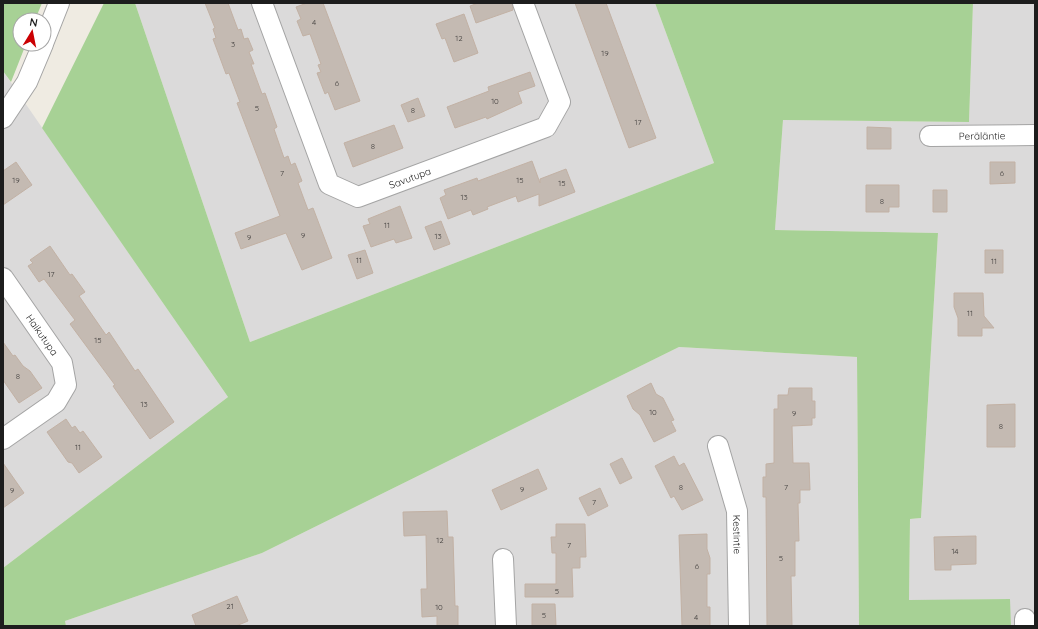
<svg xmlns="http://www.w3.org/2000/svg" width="1038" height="629" font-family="Quicksand,sans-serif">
	<rect width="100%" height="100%" fill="#efebe2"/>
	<path fill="#dbdada" d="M 135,3 L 655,3 L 714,163 L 250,342 Z
		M 973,3 L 1035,3 L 1035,626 L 1011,626 L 1009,599 L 909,601 L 910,519 L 921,518 L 938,233 L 775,230 L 783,120 L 969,122 Z
		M 3,71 L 228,397 L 3,568 Z
		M 679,347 L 857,357 L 859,626 L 66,626 L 65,621 L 262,553 Z"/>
	<path fill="#a7d195" d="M 3,3 L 42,3 L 35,20 L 20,20 L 20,44 L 26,44 L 11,82 L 3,71 Z
		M 104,3 L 135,3 L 250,342 L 714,163 L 655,3 L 973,3 L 969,122 L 783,120 L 775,230 L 938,233 L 921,518 L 910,519 L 909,600 L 1010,599 L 1011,626 L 859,626 L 857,357 L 679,347 L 262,553 L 65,621 L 66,626 L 3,626 L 3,568 L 228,397 L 42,128 Z"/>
	<path fill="#c4bab2" stroke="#c2b1a4" d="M 205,3 L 228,3 L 238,30 L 241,29 L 244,39 L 248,38 L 253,50 L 249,52 L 254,64 L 251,64 L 262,94 L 265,93 L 277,127 L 274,129 L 284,158 L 288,156 L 291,165 L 295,163 L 302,181 L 298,183 L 308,210 L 313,208 L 332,258 L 302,270 L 286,233 L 241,249 L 235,233 L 280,216 L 237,103 L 240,102 L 229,73 L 226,74 L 213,39 L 216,38 L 213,29 L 215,28 Z
		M 307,3 L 323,3 L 360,101 L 335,110 L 328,92 L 325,94 L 317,73 L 321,72 L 318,65 L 321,64 L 310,34 L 303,36 L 297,21 L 301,19 L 296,7 Z
		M 478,3 L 512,3 L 513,10 L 476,23 L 470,6 Z
		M 575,3 L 606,3 L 656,138 L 629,148 Z
		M 464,14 L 478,53 L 454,62 L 445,38 L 442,39 L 436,24 Z
		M 530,72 L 535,86 L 518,92 L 522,103 L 487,119 L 486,117 L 455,128 L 447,107 L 489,91 L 488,87 Z
		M 418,98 L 425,116 L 408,122 L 401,105 Z
		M 394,125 L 403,148 L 353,167 L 344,143 Z
		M 867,127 L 891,128 L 891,149 L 867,149 Z
		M 532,161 L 540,183 L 540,179 L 566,169 L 575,192 L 539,206 L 539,194 L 518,202 L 516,196 L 487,207 L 488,209 L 473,215 L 471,210 L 448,219 L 440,198 L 446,195 L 444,190 L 477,178 L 478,181 Z
		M 16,162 L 32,185 L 3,205 L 3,171 Z
		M 990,162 L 1015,162 L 1015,183 L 990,184 Z
		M 866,185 L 899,185 L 899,207 L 889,207 L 889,212 L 866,212 Z
		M 933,190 L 947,190 L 947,212 L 933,212 Z
		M 400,206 L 412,238 L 396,243 L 394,239 L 371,247 L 363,226 L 370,224 L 368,219 Z
		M 441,221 L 450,244 L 434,250 L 425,227 Z
		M 50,246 L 70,275 L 72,274 L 85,292 L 79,296 L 106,335 L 109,332 L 135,371 L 138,369 L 174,422 L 150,439 L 113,386 L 115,385 L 70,324 L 75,320 L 44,279 L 39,282 L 28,266 L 33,263 L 30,260 Z
		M 365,250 L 373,273 L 357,279 L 348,255 Z
		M 985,250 L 1003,250 L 1003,273 L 985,273 Z
		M 954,293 L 983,293 L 984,316 L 994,328 L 982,328 L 982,336 L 958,336 L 958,318 L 954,307 Z
		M 3,342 L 13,356 L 15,355 L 23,366 L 30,371 L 42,388 L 19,403 L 3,380 Z
		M 651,383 L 656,394 L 663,398 L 674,420 L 671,421 L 676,431 L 654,442 L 640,415 L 633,409 L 627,396 Z
		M 789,388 L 812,388 L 812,401 L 815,401 L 815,418 L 812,418 L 812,425 L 792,426 L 793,463 L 809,463 L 810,490 L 800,490 L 800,503 L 798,503 L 799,541 L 795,541 L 795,576 L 791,576 L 792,626 L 767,626 L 766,497 L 763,497 L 763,477 L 766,477 L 766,464 L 774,463 L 774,409 L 778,409 L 778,395 L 788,395 Z
		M 1015,404 L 1015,447 L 987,447 L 987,405 Z
		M 66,419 L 72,428 L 75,426 L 80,433 L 83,431 L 102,457 L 79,473 L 72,463 L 68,462 L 47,432 Z
		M 674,456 L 679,466 L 684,463 L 703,500 L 682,510 L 674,496 L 671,498 L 655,466 Z
		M 622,458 L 632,478 L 620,484 L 610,464 Z
		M 3,463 L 24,493 L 3,508 Z
		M 538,469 L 547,489 L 501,510 L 492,490 Z
		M 600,488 L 608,506 L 588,516 L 579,498 Z
		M 447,511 L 448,537 L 453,537 L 455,606 L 458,606 L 458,626 L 437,626 L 437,616 L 422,617 L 421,589 L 427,589 L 426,535 L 404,536 L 403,512 Z
		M 556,524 L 585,524 L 586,557 L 580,557 L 580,568 L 572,568 L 573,597 L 525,597 L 525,584 L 556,584 L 556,553 L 552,553 L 551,537 L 556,537 Z
		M 707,534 L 707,549 L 710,558 L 710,574 L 707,574 L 707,607 L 710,607 L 710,626 L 682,626 L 679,535 Z
		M 976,536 L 976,564 L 951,565 L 951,570 L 935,570 L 934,537 Z
		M 237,596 L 248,621 L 236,626 L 196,626 L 192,615 Z
		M 532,604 L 555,604 L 556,626 L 532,626 Z"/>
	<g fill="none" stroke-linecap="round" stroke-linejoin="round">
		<g stroke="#a4a4a4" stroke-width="22">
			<g id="minor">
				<path id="s1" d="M 262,3 L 329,184 L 358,197 L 546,127 L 560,102 L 523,3"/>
				<path d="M 44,41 L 59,3"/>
				<path d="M 3,118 L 27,82 L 43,44"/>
				<path id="s2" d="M 930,136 L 1035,135"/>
				<path id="s3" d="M 3,278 L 62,363 L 66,385 L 56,402 L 3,439"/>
				<path id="s4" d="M 718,446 L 737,511 L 739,626"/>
				<path d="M 503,559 L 506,626"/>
				<path d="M 1025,619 L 1025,626"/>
			</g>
		</g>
		<use href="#minor" stroke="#fff" stroke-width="20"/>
	</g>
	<g text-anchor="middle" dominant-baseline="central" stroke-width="4" stroke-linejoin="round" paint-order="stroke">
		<g font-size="8" fill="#474442">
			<text x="314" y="22">4</text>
			<text x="459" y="38">12</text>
			<text x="233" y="44">3</text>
			<text x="605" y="53">19</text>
			<text x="337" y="83">6</text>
			<text x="495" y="101">10</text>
			<text x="257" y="108">5</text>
			<text x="413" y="110">8</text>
			<text x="638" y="122">17</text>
			<text x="373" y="146">8</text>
			<text x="282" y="173">7</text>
			<text x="1002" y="173">6</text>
			<text x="16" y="180">19</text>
			<text x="520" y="180">15</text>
			<text x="562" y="183">15</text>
			<text x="464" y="197">13</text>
			<text x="882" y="201">8</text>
			<text x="387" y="225">11</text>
			<text x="303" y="235">9</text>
			<text x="438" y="236">13</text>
			<text x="249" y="237">9</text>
			<text x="359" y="260">11</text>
			<text x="994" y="261">11</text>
			<text x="51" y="274">17</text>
			<text x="970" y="313">11</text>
			<text x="98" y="340">15</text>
			<text x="18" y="376">8</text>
			<text x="144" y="404">13</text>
			<text x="653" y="412">10</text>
			<text x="794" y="413">9</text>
			<text x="1001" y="426">8</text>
			<text x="78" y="447">11</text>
			<text x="681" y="487">8</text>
			<text x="786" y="487">7</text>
			<text x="522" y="489">9</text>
			<text x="12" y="490">9</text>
			<text x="594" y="502">7</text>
			<text x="440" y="540">12</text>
			<text x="569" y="545">7</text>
			<text x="955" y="551">14</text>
			<text x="781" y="558">5</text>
			<text x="697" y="566">6</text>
			<text x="557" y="591">5</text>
			<text x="230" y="606">21</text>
			<text x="439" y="607">10</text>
			<text x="544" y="615">5</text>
			<text x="696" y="617">4</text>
		</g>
		<g font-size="10" fill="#1d1d1d" stroke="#fff">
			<text stroke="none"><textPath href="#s2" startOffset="52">Peräläntie</textPath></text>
			<text stroke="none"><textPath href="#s1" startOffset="280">Savutupa</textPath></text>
			<text stroke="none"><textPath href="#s3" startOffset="69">Haikutupa</textPath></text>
			<text stroke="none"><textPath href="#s4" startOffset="91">Kestintie</textPath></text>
		</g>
	</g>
	<rect width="1038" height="629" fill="none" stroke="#1d1d1d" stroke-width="8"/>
	<g transform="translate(32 32) rotate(10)"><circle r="19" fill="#ffffff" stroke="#a5a5a5"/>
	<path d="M0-3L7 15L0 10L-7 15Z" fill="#cb0003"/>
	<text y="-6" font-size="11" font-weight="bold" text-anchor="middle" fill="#1d1d1d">N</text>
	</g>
</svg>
